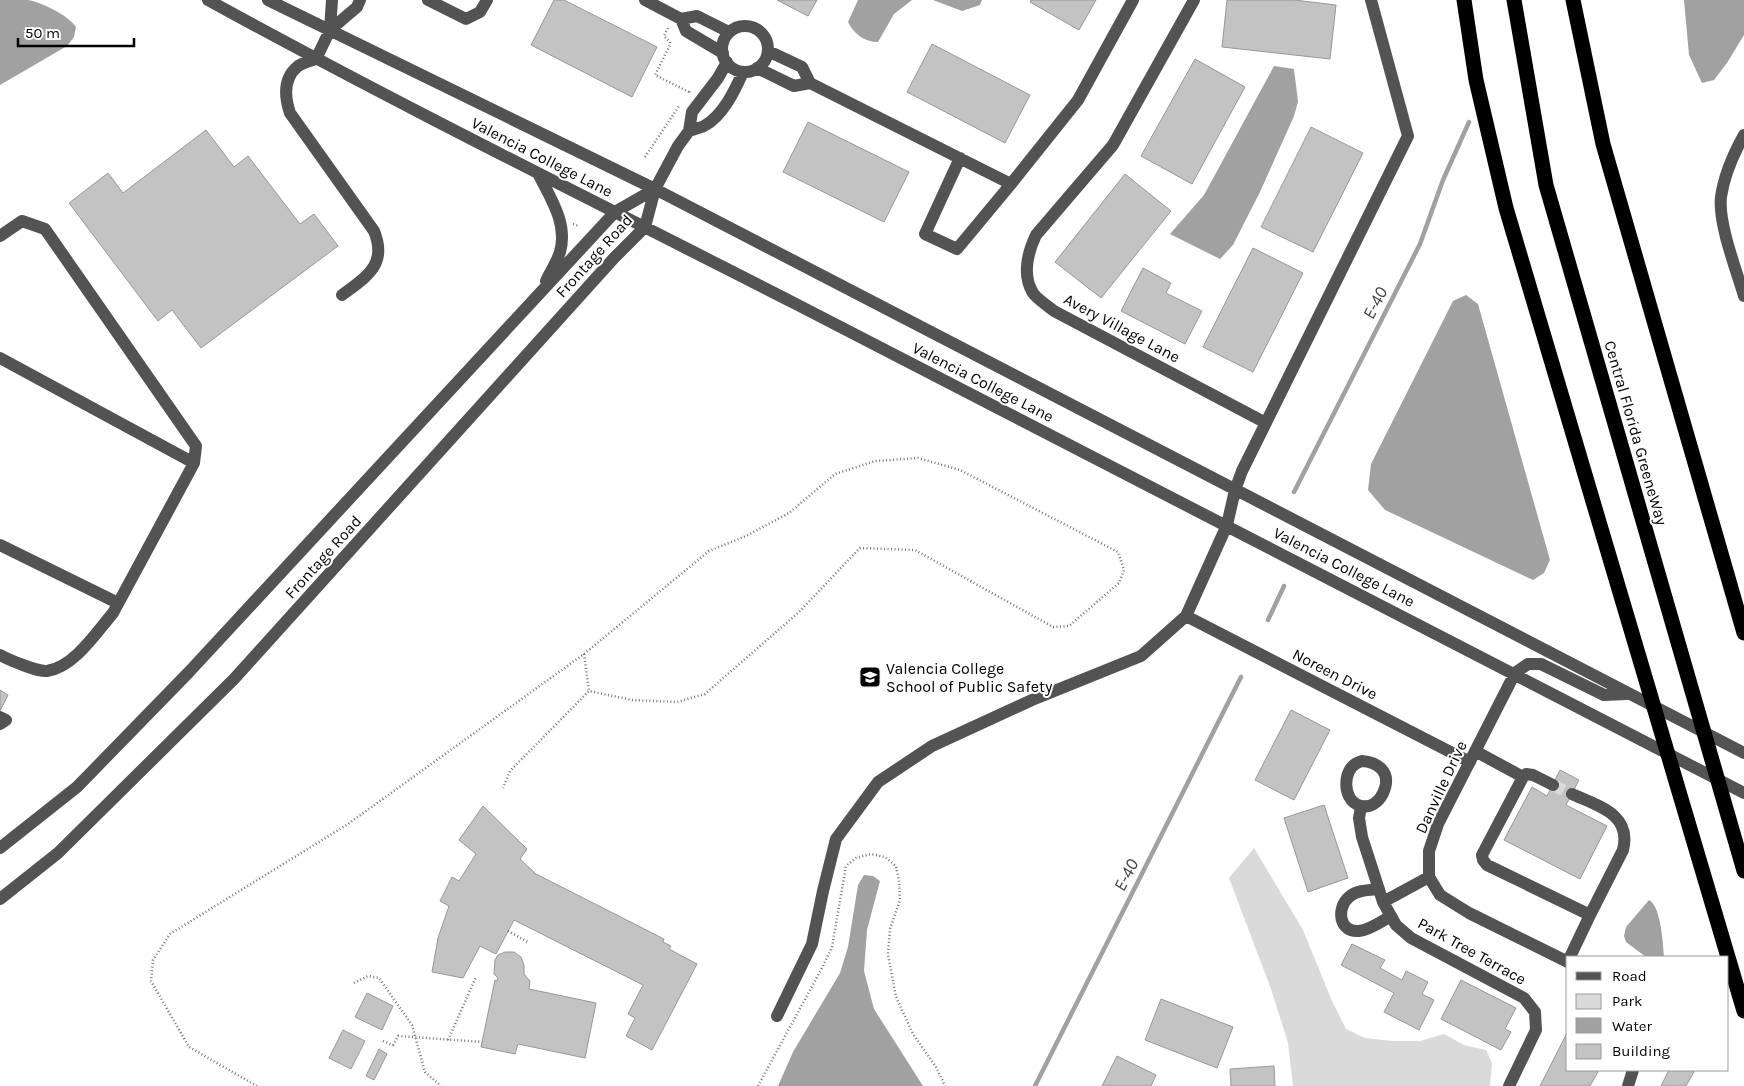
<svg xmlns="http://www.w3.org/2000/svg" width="1744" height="1086" font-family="Karla,sans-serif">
	<rect width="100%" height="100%" fill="#fff"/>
	<path fill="#dadada" d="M 1254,848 L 1303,930 L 1332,1001 L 1346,1029 L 1365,1038 L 1393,1041 L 1420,1041 L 1444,1034 L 1464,1045 L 1486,1050 L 1492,1063 L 1490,1086 L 1293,1086 L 1288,1043 L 1271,989 L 1229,878 Z"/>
	<path fill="#a1a1a1" d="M 0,0 C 9,0 19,0 28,0 C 41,2 68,15 76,27 L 74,37 L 67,46 L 0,85 Z
		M 858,0 L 912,0 L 894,14 L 878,42 C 864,42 854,34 848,22 Z
		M 933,0 L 982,0 L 980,5 L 962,11 Z
		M 1684,0 L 1744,0 L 1744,35 L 1727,63 L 1714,80 L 1702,83 L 1689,55 Z
		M 1274,66 L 1294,69 L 1298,102 L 1294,116 L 1260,192 L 1233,245 L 1220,259 L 1170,234 L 1204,195 Z
		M 1466,295 L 1478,304 L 1550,560 L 1544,573 L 1533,580 L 1385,510 L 1368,490 L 1371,464 L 1453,301 Z
		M 864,875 L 873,876 L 880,881 L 867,930 L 864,971 L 874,1009 L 923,1086 L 778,1086 L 793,1052 L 840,973 L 848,947 L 858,885 Z
		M 1649,900 C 1661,906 1663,944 1664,957 L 1646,957 L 1626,942 L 1624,936 L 1626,927 Z"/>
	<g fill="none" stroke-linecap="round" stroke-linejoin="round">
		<path stroke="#a1a1a1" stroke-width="4.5" d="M 1294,492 L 1420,244 L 1443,180 L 1469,122
			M 1268,620 L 1284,586
			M 1035,1086 L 1241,677"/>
	</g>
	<path fill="#c3c3c3" stroke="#979797" d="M 554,0 L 564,0 L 657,47 L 632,97 L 531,45 Z
		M 777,0 L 817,0 L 808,16 Z
		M 1031,0 L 1096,0 L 1079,30 L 1030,2 Z
		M 1227,0 L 1294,0 L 1336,5 L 1330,59 L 1222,47 Z
		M 932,44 L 1030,95 L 1005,143 L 907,92 Z
		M 1195,59 L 1245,87 L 1192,184 L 1141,156 Z
		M 808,122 L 909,172 L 884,222 L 783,172 Z
		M 1311,127 L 1363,153 L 1313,252 L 1261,227 Z
		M 206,130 L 234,167 L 248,156 L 300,224 L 314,214 L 338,246 L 201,348 L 172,310 L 158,321 L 69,203 L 108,173 L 123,193 Z
		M 1125,174 L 1171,211 L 1101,298 L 1055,262 Z
		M 1253,248 L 1303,273 L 1253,372 L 1203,347 Z
		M 1143,268 L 1171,283 L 1166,293 L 1202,311 L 1185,344 L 1121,311 Z
		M 0,690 L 8,695 L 0,711 Z
		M 1291,710 L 1330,730 L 1294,800 L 1255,780 Z
		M 1560,770 L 1579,780 L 1566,805 L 1607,826 L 1580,879 L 1504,840 L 1532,787 L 1547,796 Z
		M 1324,805 L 1348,878 L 1308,892 L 1284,818 Z
		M 483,806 L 527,849 L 520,859 L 536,874 L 664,939 L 663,942 L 671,946 L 669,949 L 697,964 L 652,1050 L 626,1036 L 635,1018 L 628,1014 L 643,985 L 514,920 L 496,954 L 480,946 L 463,978 L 432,972 L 438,938 L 449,906 L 440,901 L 452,877 L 459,881 L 476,854 L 459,840 Z
		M 1352,944 L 1385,960 L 1380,968 L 1402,980 L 1406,971 L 1428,982 L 1422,994 L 1434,1000 L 1419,1030 L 1384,1012 L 1394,993 L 1341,965 Z
		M 505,952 L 514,952 L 521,957 L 524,965 L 524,974 L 530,981 L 529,989 L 596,1003 L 585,1058 L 518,1044 L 515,1054 L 481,1047 L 495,980 L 497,981 L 498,978 L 494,974 L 495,960 L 498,955 Z
		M 1461,980 L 1516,1008 L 1505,1029 L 1511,1032 L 1501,1050 L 1441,1019 Z
		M 367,993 L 393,1006 L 382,1030 L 355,1017 Z
		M 1161,999 L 1233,1027 L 1217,1068 L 1145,1040 Z
		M 343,1030 L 365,1041 L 351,1069 L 329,1058 Z
		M 1567,1033 L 1568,1070 L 1599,1070 L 1590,1086 L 1540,1086 Z
		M 379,1049 L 387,1054 L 374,1080 L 366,1076 Z
		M 1117,1056 L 1156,1075 L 1151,1086 L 1102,1086 Z
		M 1274,1066 L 1275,1086 L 1231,1086 L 1230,1069 Z
		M 1669,1070 L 1695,1070 L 1686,1086 L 1661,1086 Z"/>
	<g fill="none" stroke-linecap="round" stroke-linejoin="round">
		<path stroke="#d9d9d9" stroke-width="12" stroke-dasharray="12 6" stroke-linecap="butt" d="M 1553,785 L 1572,794"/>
		<path stroke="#757575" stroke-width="2.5" stroke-dasharray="1 2.5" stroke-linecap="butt" d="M 668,28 L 664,36 L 670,42 L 670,45 L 655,75 L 689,92 L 688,93
			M 645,157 L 679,106
			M 573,224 L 579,226
			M 584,654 L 589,690
			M 508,931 L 528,942
			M 354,983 L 368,976 L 379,978 L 412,1025 L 425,1072 L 441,1086
			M 448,1040 L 476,977
			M 383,1041 L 393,1045 L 398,1036 L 482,1042
			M 257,1086 L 189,1047 L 151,981 L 153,960 L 170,934 L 348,824 L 584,654 L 709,551 L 746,536 L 789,513 L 835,474 L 875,461 L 918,458 L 960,470 L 1118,552 L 1124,570 L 1119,583 L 1069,626 L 1053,627 L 915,550 L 860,548 L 799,612 L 705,694 L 677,702 L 632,700 L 589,691 L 510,771 L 503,788
			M 758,1086 L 822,968 L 832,947 L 846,866 L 856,858 L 871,854 L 885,857 L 896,866 L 899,881 L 900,900 L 890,929 L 888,954 L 896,997 L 913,1034 L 936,1067 L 945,1086"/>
		<path stroke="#535353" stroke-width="12" d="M 208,0 C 401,106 598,203 794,303 C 1111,465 1428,628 1744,793
			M 268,0 L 655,189 L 1744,753
			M 428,0 L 466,19 L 480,12 L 487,0
			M 645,0 L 681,19 L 697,16 L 729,32
			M 1194,0 L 1113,145 L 1036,235 C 1028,252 1022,275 1033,293 C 1037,299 1048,306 1054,311 L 1266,423
			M 681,19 L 686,31 L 723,53
			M722 49a23 23 0 1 1 46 0a23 23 0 1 1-46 0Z
			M 330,30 L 332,0
			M 757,68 L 794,86 L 810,83 L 802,67 L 768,51
			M 810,83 L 1011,184 L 957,249 L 925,234 L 960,158
			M 689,131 C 694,129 700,128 704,126 C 723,116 735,90 743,72
			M 1744,135 C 1734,153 1724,176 1721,197 C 1718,223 1736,269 1744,296
			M 539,175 C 551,199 568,224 560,252 C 557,262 550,272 546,281
			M 1011,184 L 1078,100 L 1133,0
			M 0,236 L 22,221 L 45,229 L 196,446 L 194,463 L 113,613 C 96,633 74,667 47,671 C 38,672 9,660 0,655
			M 342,295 C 366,277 388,265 374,231 L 290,113 C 285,98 283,79 297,67 C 301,63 310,61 316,59 L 330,30 L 357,7 L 360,0
			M 0,358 L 194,463
			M 0,545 L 118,603
			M 1186,616 L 1470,762
			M 0,717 L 6,720 L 0,724
			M 1475,751 L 1523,777 L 1482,855 L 1483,860 L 1487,865 L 1590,915 L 1570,957
			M 1362,761 C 1377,762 1390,771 1385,788 C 1376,818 1341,809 1347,777 C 1349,769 1354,763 1362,761 Z
			M 1523,777 L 1526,774 L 1533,775 L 1553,785
			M 1572,794 C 1598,806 1632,814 1623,850 L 1590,915
			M 1361,807 L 1359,818 L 1362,837 L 1383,902 L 1396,925 L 1411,938 L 1524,998 L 1535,1012 L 1536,1030 L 1509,1086
			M 0,848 L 77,787 L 189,672 L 615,212 L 655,189
			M 1379,889 C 1369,890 1357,890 1349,897 C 1336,908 1339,933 1359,931 C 1370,930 1382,921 1391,916
			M 0,899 L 58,853 L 234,679 L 614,258 L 645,227 L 655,189 L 678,146 L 689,131 L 692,112 L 718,78 L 727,62
			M 1383,902 L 1429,877
			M 1568,962 L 1469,913 L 1440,895 L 1429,877 L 1429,851 L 1438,824 L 1515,673 L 1528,664 L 1541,664 L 1604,695 L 1626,694
			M 777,1016 L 812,944 L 823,891 L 836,839 L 878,782 L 932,746 L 1032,700 L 1141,656 L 1186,616 L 1227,525 L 1235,490 L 1242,471 L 1408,136 L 1371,0
			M 1628,1086 L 1633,1070"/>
		<path stroke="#000" stroke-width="15" d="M 1464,0 L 1476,80 L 1506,208 L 1744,1011
			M 1514,0 L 1546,185 L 1744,871
			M 1573,0 L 1603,144 L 1744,633"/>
	</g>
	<defs>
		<g id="university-square" transform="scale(1.125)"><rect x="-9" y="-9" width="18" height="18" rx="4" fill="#000" stroke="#fff"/><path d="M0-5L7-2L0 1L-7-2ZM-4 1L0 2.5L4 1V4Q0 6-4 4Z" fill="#fff"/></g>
	</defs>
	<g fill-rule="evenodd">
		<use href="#university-square" x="870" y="677"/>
	</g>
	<g text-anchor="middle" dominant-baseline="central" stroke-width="4" stroke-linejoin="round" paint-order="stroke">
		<g font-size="16" fill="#000" stroke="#fff">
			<text transform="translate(542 157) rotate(27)">Valencia College Lane</text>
			<text transform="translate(594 256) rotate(-48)">Frontage Road</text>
			<text transform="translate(1122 328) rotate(28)">Avery Village Lane</text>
			<text transform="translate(983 382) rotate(27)">Valencia College Lane</text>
			<text transform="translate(1636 433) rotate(74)">Central Florida GreeneWay</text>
			<text transform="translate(323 557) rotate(-48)">Frontage Road</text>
			<text transform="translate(1344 567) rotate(27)">Valencia College Lane</text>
			<text transform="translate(1335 674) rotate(27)">Noreen Drive</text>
			<text transform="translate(1441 787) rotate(-65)">Danville Drive</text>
			<text transform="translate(1472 951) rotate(29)">Park Tree Terrace</text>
		</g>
		<g font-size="16" fill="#000" stroke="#fff" text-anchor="start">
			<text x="886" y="668">Valencia College<tspan x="886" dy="18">School of Public Safety</tspan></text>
		</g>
		<g font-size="18" font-style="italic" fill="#424242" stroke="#fff">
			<text transform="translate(1375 303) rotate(-63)">E-40</text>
			<text transform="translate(1126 875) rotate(-63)">E-40</text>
		</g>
	</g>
	<rect x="1566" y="956" width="162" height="115" fill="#ffffff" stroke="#999999"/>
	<rect x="1576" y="972" width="25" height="8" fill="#535353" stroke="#999999"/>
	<text x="1612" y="981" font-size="15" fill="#000000">Road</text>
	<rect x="1576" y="994" width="25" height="15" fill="#dadada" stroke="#999999"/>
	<text x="1612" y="1006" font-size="15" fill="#000000">Park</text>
	<rect x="1576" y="1018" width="25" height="15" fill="#a1a1a1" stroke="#999999"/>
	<text x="1612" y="1031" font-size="15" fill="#000000">Water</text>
	<rect x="1576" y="1044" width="25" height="15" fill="#c3c3c3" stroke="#999999"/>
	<text x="1612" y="1056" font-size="15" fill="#000000">Building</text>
	<path d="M18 38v8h116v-8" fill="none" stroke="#000000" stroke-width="2.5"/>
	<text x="25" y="38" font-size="15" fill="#000000" stroke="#ffffff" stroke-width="4" paint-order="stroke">50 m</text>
</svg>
